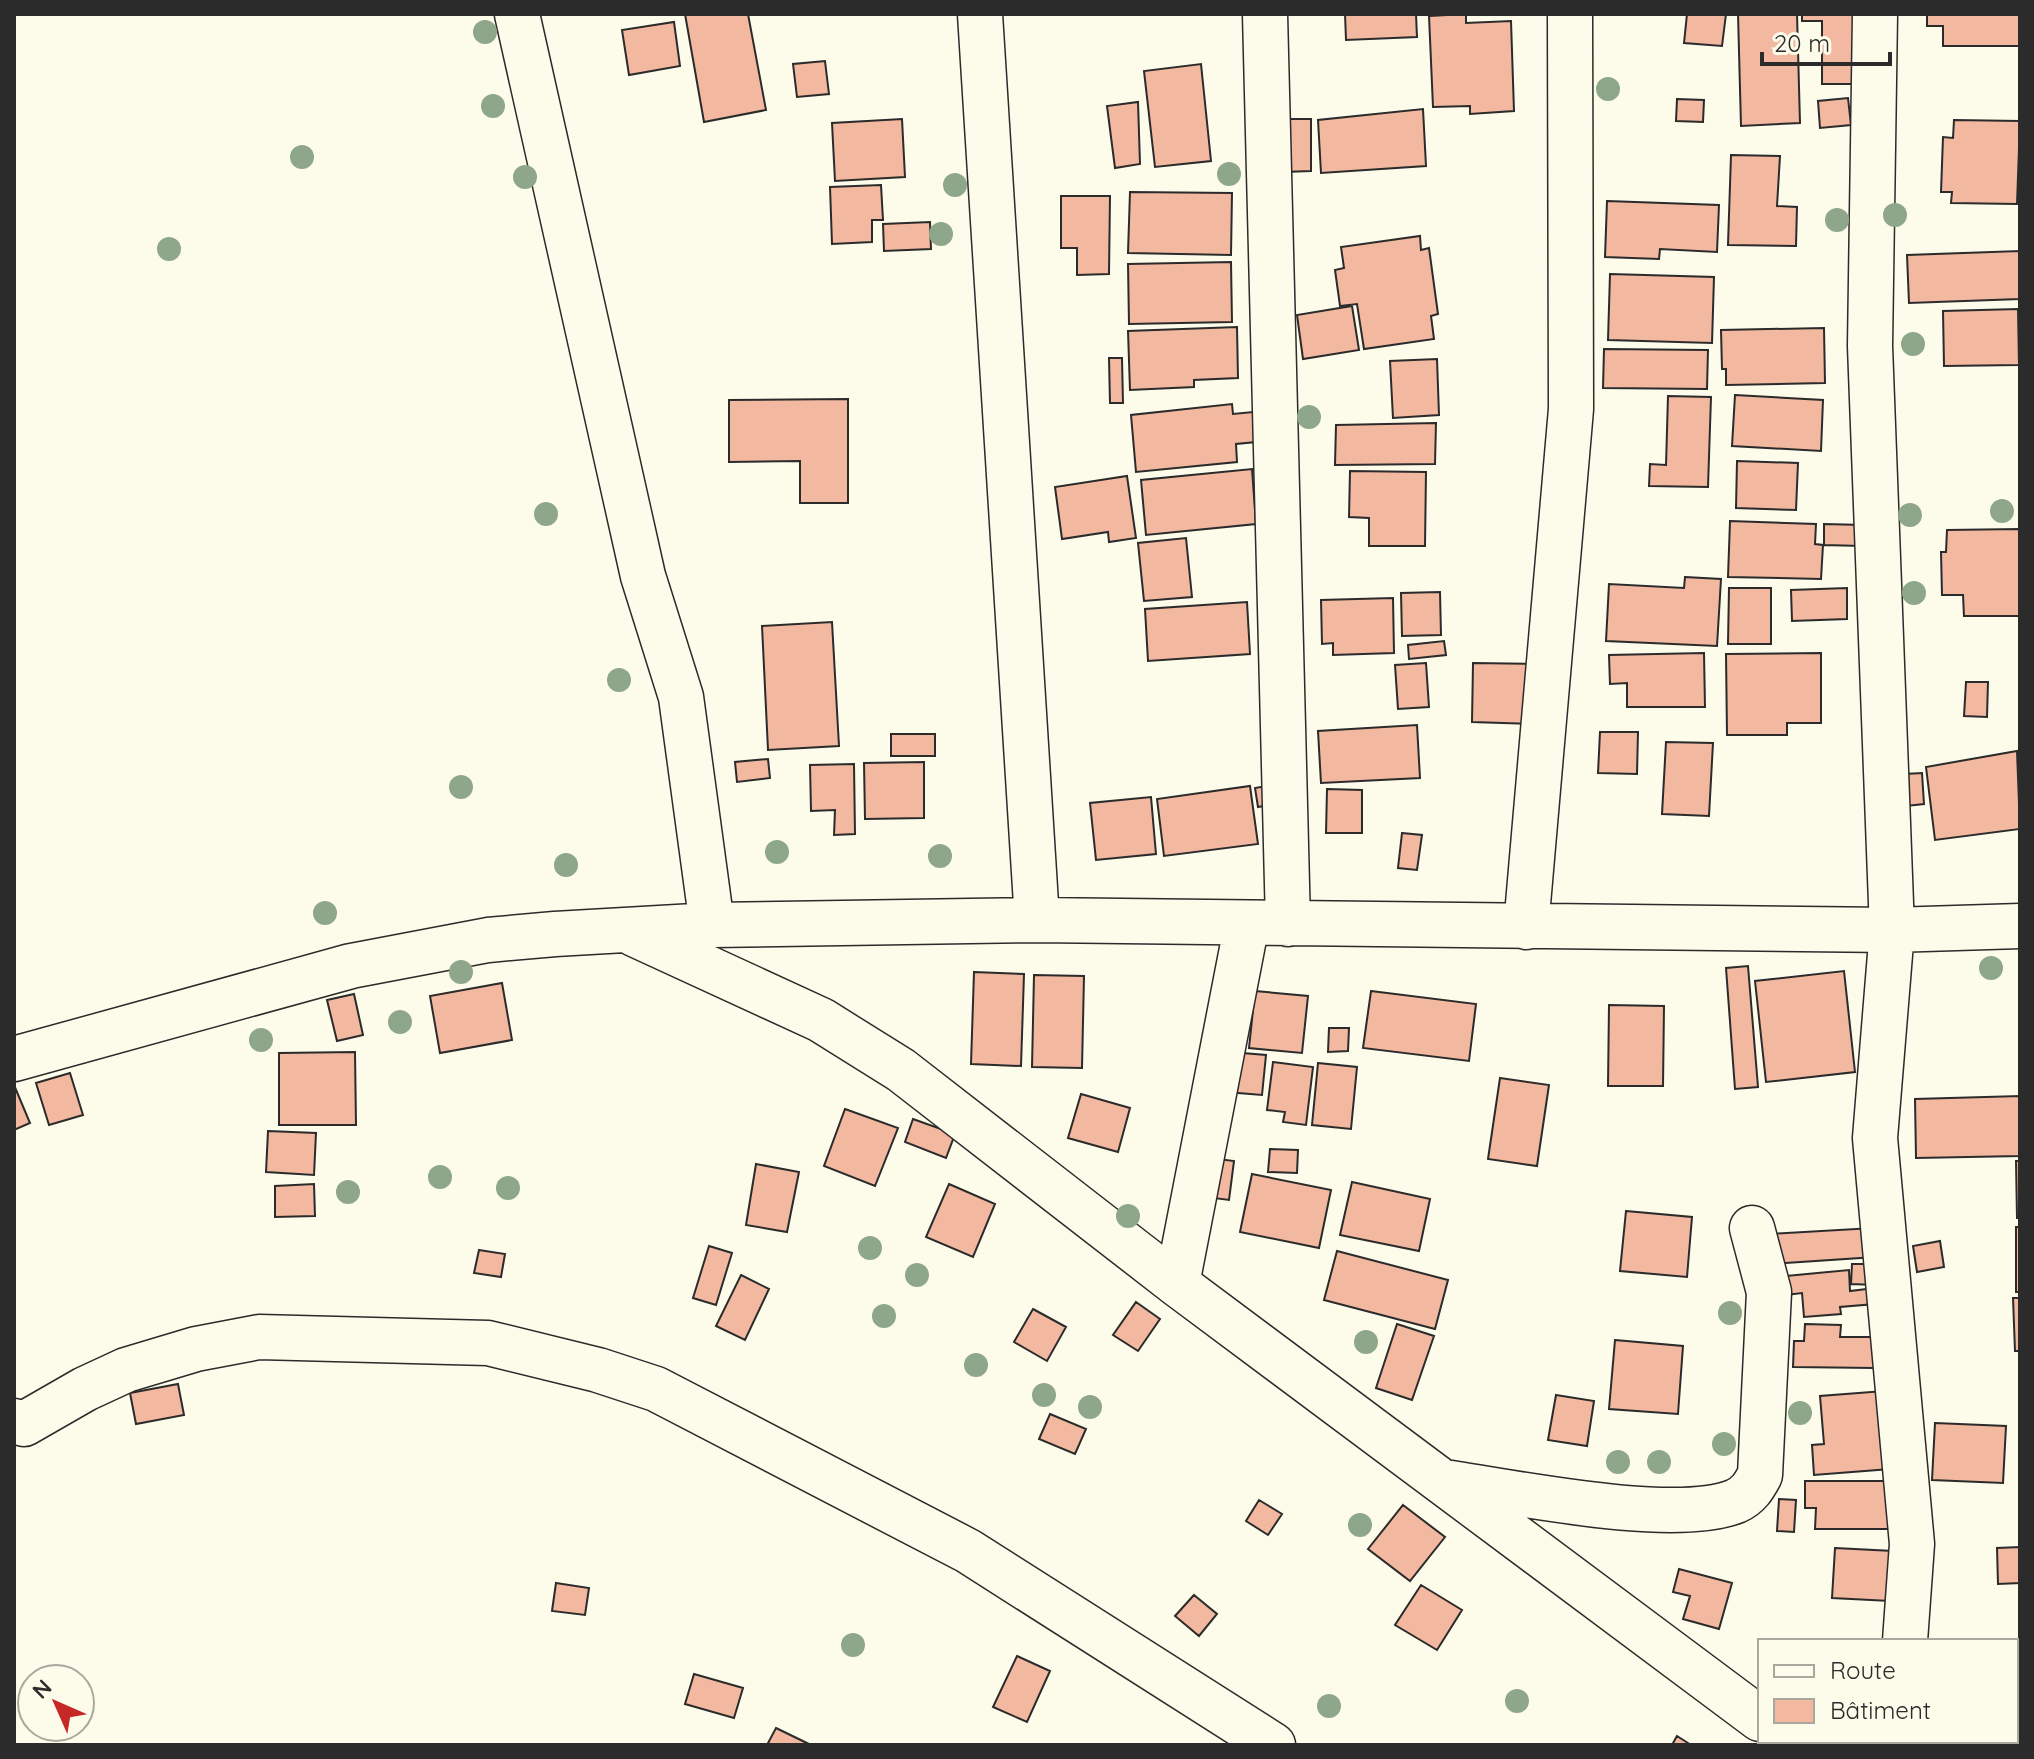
<svg xmlns="http://www.w3.org/2000/svg" width="2034" height="1759" font-family="Quicksand,sans-serif">
	<rect width="100%" height="100%" fill="#fdfbea"/>
	<path fill="#f2b8a0" stroke="#2b2b2b" stroke-width="2" d="M 685,14 L 748,14 L 766,110 L 704,122 Z
		M 1345,14 L 1416,14 L 1417,37 L 1346,40 Z
		M 1466,14 L 1466,23 L 1511,21 L 1514,111 L 1470,114 L 1470,106 L 1433,107 L 1429,16 Z
		M 1687,14 L 1726,14 L 1722,46 L 1684,43 Z
		M 1738,14 L 1797,14 L 1800,123 L 1741,126 Z
		M 1802,14 L 1854,14 L 1854,84 L 1822,84 L 1822,21 L 1802,21 Z
		M 1927,14 L 2020,14 L 2020,46 L 1943,46 L 1943,26 L 1927,26 Z
		M 674,22 L 680,66 L 629,75 L 622,30 Z
		M 825,61 L 829,94 L 797,97 L 793,64 Z
		M 1201,64 L 1211,161 L 1155,167 L 1144,71 Z
		M 1848,98 L 1851,125 L 1820,128 L 1818,101 Z
		M 1677,99 L 1704,100 L 1703,122 L 1676,121 Z
		M 1138,102 L 1140,164 L 1115,168 L 1107,106 Z
		M 1423,109 L 1426,166 L 1321,173 L 1318,120 Z
		M 902,119 L 905,177 L 835,181 L 832,123 Z
		M 1283,119 L 1311,119 L 1311,171 L 1284,172 Z
		M 1954,120 L 2020,121 L 2017,204 L 1951,203 L 1952,192 L 1941,192 L 1943,137 L 1953,138 Z
		M 1731,155 L 1780,156 L 1777,206 L 1797,207 L 1796,246 L 1728,245 Z
		M 881,185 L 883,220 L 872,220 L 872,242 L 832,244 L 830,187 Z
		M 1130,192 L 1232,193 L 1231,255 L 1128,253 Z
		M 1061,196 L 1110,196 L 1109,274 L 1077,275 L 1077,248 L 1061,248 Z
		M 1607,201 L 1719,205 L 1717,252 L 1660,249 L 1659,259 L 1605,257 Z
		M 930,222 L 931,249 L 884,251 L 883,224 Z
		M 1420,236 L 1421,250 L 1429,248 L 1438,314 L 1431,316 L 1434,339 L 1364,349 L 1357,304 L 1340,306 L 1335,270 L 1344,268 L 1341,247 Z
		M 2020,251 L 2020,299 L 1909,303 L 1907,255 Z
		M 1231,262 L 1232,322 L 1129,324 L 1128,264 Z
		M 1610,274 L 1714,277 L 1712,343 L 1608,340 Z
		M 1352,306 L 1359,350 L 1303,359 L 1297,315 Z
		M 2018,309 L 2019,365 L 1944,366 L 1943,311 Z
		M 1237,327 L 1238,378 L 1194,380 L 1194,387 L 1130,390 L 1128,331 Z
		M 1824,328 L 1825,383 L 1726,385 L 1726,369 L 1722,369 L 1721,330 Z
		M 1604,349 L 1708,350 L 1707,389 L 1603,388 Z
		M 1109,358 L 1122,358 L 1123,403 L 1110,403 Z
		M 1437,359 L 1439,415 L 1393,418 L 1390,361 Z
		M 1735,395 L 1823,400 L 1821,451 L 1732,446 Z
		M 1668,396 L 1711,397 L 1708,487 L 1649,486 L 1650,464 L 1666,465 Z
		M 848,399 L 848,503 L 800,503 L 800,461 L 729,462 L 729,400 Z
		M 1232,404 L 1233,414 L 1253,412 L 1256,442 L 1236,444 L 1237,462 L 1136,472 L 1131,415 Z
		M 1436,423 L 1435,464 L 1335,465 L 1336,425 Z
		M 1737,461 L 1798,463 L 1796,510 L 1736,508 Z
		M 1252,469 L 1256,524 L 1146,535 L 1141,480 Z
		M 1350,471 L 1426,472 L 1425,546 L 1369,546 L 1369,518 L 1349,517 Z
		M 1127,476 L 1136,538 L 1109,542 L 1108,532 L 1062,539 L 1055,487 Z
		M 1730,521 L 1816,524 L 1815,544 L 1823,545 L 1821,579 L 1728,577 Z
		M 1824,524 L 1863,525 L 1862,546 L 1824,545 Z
		M 2020,529 L 2020,616 L 1964,616 L 1963,595 L 1942,595 L 1941,552 L 1946,552 L 1947,530 Z
		M 1186,538 L 1192,597 L 1144,601 L 1138,543 Z
		M 1685,577 L 1721,579 L 1717,646 L 1606,641 L 1609,584 L 1684,588 Z
		M 1729,588 L 1771,588 L 1771,644 L 1728,644 Z
		M 1847,588 L 1847,619 L 1792,621 L 1791,590 Z
		M 1440,592 L 1441,635 L 1402,636 L 1401,593 Z
		M 1393,598 L 1394,653 L 1333,655 L 1333,643 L 1322,644 L 1321,600 Z
		M 1247,602 L 1250,654 L 1148,661 L 1145,609 Z
		M 832,622 L 839,746 L 768,750 L 762,626 Z
		M 1444,641 L 1446,655 L 1409,659 L 1408,645 Z
		M 1704,653 L 1705,707 L 1627,707 L 1627,683 L 1610,684 L 1609,655 Z
		M 1821,653 L 1821,723 L 1787,723 L 1787,735 L 1727,735 L 1726,654 Z
		M 1426,663 L 1429,707 L 1398,709 L 1395,665 Z
		M 1473,663 L 1538,664 L 1536,724 L 1472,722 Z
		M 1966,682 L 1988,682 L 1987,717 L 1964,716 Z
		M 1417,725 L 1420,778 L 1321,783 L 1318,731 Z
		M 1600,732 L 1638,732 L 1637,774 L 1598,773 Z
		M 891,734 L 935,734 L 935,756 L 891,756 Z
		M 1666,742 L 1713,743 L 1709,816 L 1662,814 Z
		M 2017,751 L 2020,829 L 1935,840 L 1926,767 Z
		M 768,759 L 770,778 L 737,782 L 735,762 Z
		M 924,762 L 924,818 L 865,819 L 864,763 Z
		M 854,764 L 855,834 L 834,835 L 835,810 L 811,811 L 810,765 Z
		M 1922,773 L 1924,804 L 1906,806 L 1904,774 Z
		M 1277,784 L 1281,803 L 1258,807 L 1255,788 Z
		M 1250,786 L 1258,844 L 1164,856 L 1157,799 Z
		M 1327,789 L 1362,790 L 1362,833 L 1326,833 Z
		M 1151,797 L 1156,854 L 1096,860 L 1090,803 Z
		M 1402,833 L 1422,835 L 1417,870 L 1398,868 Z
		M 1748,966 L 1758,1087 L 1735,1089 L 1726,968 Z
		M 1844,971 L 1855,1072 L 1766,1082 L 1755,981 Z
		M 974,972 L 1024,974 L 1021,1066 L 971,1064 Z
		M 1034,975 L 1084,976 L 1082,1068 L 1032,1067 Z
		M 502,983 L 512,1040 L 440,1053 L 430,996 Z
		M 1255,991 L 1308,996 L 1302,1053 L 1249,1048 Z
		M 1371,991 L 1476,1004 L 1469,1061 L 1363,1048 Z
		M 354,994 L 363,1035 L 337,1041 L 327,1000 Z
		M 1609,1005 L 1664,1006 L 1663,1086 L 1608,1086 Z
		M 1329,1028 L 1349,1028 L 1348,1051 L 1328,1052 Z
		M 355,1052 L 356,1125 L 279,1125 L 279,1053 Z
		M 1230,1052 L 1266,1055 L 1262,1095 L 1226,1092 Z
		M 1273,1062 L 1313,1067 L 1306,1125 L 1283,1122 L 1285,1112 L 1267,1110 Z
		M 1318,1063 L 1357,1067 L 1351,1129 L 1312,1125 Z
		M 70,1073 L 83,1115 L 49,1125 L 36,1083 Z
		M 1500,1078 L 1549,1085 L 1537,1166 L 1488,1159 Z
		M 14,1085 L 30,1123 L 14,1130 Z
		M 1081,1094 L 1130,1108 L 1118,1152 L 1068,1138 Z
		M 2020,1096 L 2020,1156 L 1916,1158 L 1915,1099 Z
		M 845,1109 L 898,1128 L 875,1186 L 824,1166 Z
		M 913,1119 L 955,1134 L 946,1158 L 905,1142 Z
		M 268,1131 L 316,1133 L 314,1175 L 266,1172 Z
		M 1270,1149 L 1298,1150 L 1297,1173 L 1268,1172 Z
		M 1211,1158 L 1234,1161 L 1229,1200 L 1206,1197 Z
		M 2016,1161 L 2020,1161 L 2020,1218 L 2017,1218 Z
		M 756,1164 L 799,1172 L 787,1232 L 746,1225 Z
		M 1252,1174 L 1331,1190 L 1319,1248 L 1240,1232 Z
		M 1352,1182 L 1430,1199 L 1419,1251 L 1340,1235 Z
		M 314,1184 L 315,1216 L 275,1217 L 275,1186 Z
		M 949,1184 L 995,1204 L 973,1257 L 926,1237 Z
		M 1626,1211 L 1692,1217 L 1687,1277 L 1620,1271 Z
		M 2016,1227 L 2020,1227 L 2020,1292 L 2016,1292 Z
		M 1873,1228 L 1875,1257 L 1769,1264 L 1767,1234 Z
		M 1940,1241 L 1944,1267 L 1917,1272 L 1913,1246 Z
		M 709,1246 L 732,1253 L 716,1305 L 693,1298 Z
		M 479,1250 L 505,1254 L 501,1277 L 474,1273 Z
		M 1337,1251 L 1448,1280 L 1435,1329 L 1324,1300 Z
		M 1852,1264 L 1876,1264 L 1876,1285 L 1851,1284 Z
		M 1849,1270 L 1850,1291 L 1874,1288 L 1875,1304 L 1840,1307 L 1841,1314 L 1804,1317 L 1802,1293 L 1777,1296 L 1776,1277 Z
		M 741,1275 L 769,1289 L 745,1340 L 716,1326 Z
		M 2013,1298 L 2020,1298 L 2020,1351 L 2015,1351 Z
		M 1136,1302 L 1160,1319 L 1138,1351 L 1113,1335 Z
		M 1033,1309 L 1066,1327 L 1047,1361 L 1014,1342 Z
		M 1397,1324 L 1434,1336 L 1412,1400 L 1376,1388 Z
		M 1805,1324 L 1841,1325 L 1840,1337 L 1875,1337 L 1874,1368 L 1793,1367 L 1794,1341 L 1804,1341 Z
		M 1615,1340 L 1683,1346 L 1678,1414 L 1609,1409 Z
		M 178,1384 L 184,1415 L 136,1424 L 130,1393 Z
		M 1884,1391 L 1890,1469 L 1814,1475 L 1812,1445 L 1824,1444 L 1820,1396 Z
		M 1556,1395 L 1594,1401 L 1587,1446 L 1548,1440 Z
		M 1050,1414 L 1086,1429 L 1075,1454 L 1039,1439 Z
		M 1935,1423 L 2006,1426 L 2003,1483 L 1932,1480 Z
		M 1805,1481 L 1894,1481 L 1893,1529 L 1815,1529 L 1816,1508 L 1805,1508 Z
		M 1779,1499 L 1796,1500 L 1794,1532 L 1777,1531 Z
		M 1259,1500 L 1282,1514 L 1268,1535 L 1246,1521 Z
		M 1403,1505 L 1445,1537 L 1410,1581 L 1368,1549 Z
		M 2020,1547 L 2020,1583 L 1998,1584 L 1997,1548 Z
		M 1835,1548 L 1893,1551 L 1890,1601 L 1832,1598 Z
		M 1679,1569 L 1732,1583 L 1719,1629 L 1683,1619 L 1690,1596 L 1673,1592 Z
		M 556,1583 L 589,1588 L 585,1615 L 552,1611 Z
		M 1421,1585 L 1462,1610 L 1437,1650 L 1395,1625 Z
		M 1194,1595 L 1217,1614 L 1199,1636 L 1175,1616 Z
		M 1017,1656 L 1050,1671 L 1027,1722 L 993,1707 Z
		M 694,1674 L 743,1688 L 734,1718 L 685,1704 Z
		M 776,1728 L 811,1745 L 767,1745 Z
		M 1677,1736 L 1691,1745 L 1672,1745 Z"/>
	<g fill="none" stroke-linecap="round" stroke-linejoin="round">
		<g stroke="#2b2b2b" stroke-width="47">
			<path id="minor" d="M 517,14 L 643,576 L 681,697 L 712,925
				M 980,14 L 1037,920
				M 1265,14 L 1288,924
				M 1875,14 L 1870,346 L 1892,930 L 1875,1138 L 1912,1544 L 1905,1641
				M 1526,927 L 1571,409 L 1570,14
				M 634,934 L 821,1020 L 901,1070 L 1177,1284 L 1760,1719
				M 14,1059 L 351,966 L 488,940 L 555,934 L 712,925 L 1037,920 L 1892,930 L 2020,926
				M 1177,1284 L 1247,923
				M 14,1421 L 24,1424 L 85,1389 L 126,1370 L 196,1349 L 259,1337 L 488,1343 L 598,1370 L 656,1389 L 968,1551 L 1273,1745
				M 1444,1482 C 1513,1492 1675,1526 1736,1501 C 1749,1495 1754,1486 1760,1475 L 1769,1292 L 1752,1228
				M 1802,1741 L 1811,1745
				M 1897,1745 L 1897,1741"/>
		</g>
		<use href="#minor" stroke="#fdfbea" stroke-width="44"/>
	</g>
	<g fill="#8ea78a">
		<circle cx="485" cy="32" r="12"/>
		<circle cx="1608" cy="89" r="12"/>
		<circle cx="493" cy="106" r="12"/>
		<circle cx="302" cy="157" r="12"/>
		<circle cx="1229" cy="174" r="12"/>
		<circle cx="525" cy="177" r="12"/>
		<circle cx="955" cy="185" r="12"/>
		<circle cx="1895" cy="215" r="12"/>
		<circle cx="1837" cy="220" r="12"/>
		<circle cx="941" cy="234" r="12"/>
		<circle cx="169" cy="249" r="12"/>
		<circle cx="1913" cy="344" r="12"/>
		<circle cx="1309" cy="417" r="12"/>
		<circle cx="2002" cy="511" r="12"/>
		<circle cx="546" cy="514" r="12"/>
		<circle cx="1910" cy="515" r="12"/>
		<circle cx="1914" cy="593" r="12"/>
		<circle cx="619" cy="680" r="12"/>
		<circle cx="461" cy="787" r="12"/>
		<circle cx="777" cy="852" r="12"/>
		<circle cx="940" cy="856" r="12"/>
		<circle cx="566" cy="865" r="12"/>
		<circle cx="325" cy="913" r="12"/>
		<circle cx="1991" cy="968" r="12"/>
		<circle cx="461" cy="972" r="12"/>
		<circle cx="400" cy="1022" r="12"/>
		<circle cx="261" cy="1040" r="12"/>
		<circle cx="440" cy="1177" r="12"/>
		<circle cx="508" cy="1188" r="12"/>
		<circle cx="348" cy="1192" r="12"/>
		<circle cx="1128" cy="1216" r="12"/>
		<circle cx="870" cy="1248" r="12"/>
		<circle cx="917" cy="1275" r="12"/>
		<circle cx="1730" cy="1313" r="12"/>
		<circle cx="884" cy="1316" r="12"/>
		<circle cx="1366" cy="1342" r="12"/>
		<circle cx="976" cy="1365" r="12"/>
		<circle cx="1044" cy="1395" r="12"/>
		<circle cx="1090" cy="1407" r="12"/>
		<circle cx="1800" cy="1413" r="12"/>
		<circle cx="1724" cy="1444" r="12"/>
		<circle cx="1618" cy="1462" r="12"/>
		<circle cx="1659" cy="1462" r="12"/>
		<circle cx="1360" cy="1525" r="12"/>
		<circle cx="853" cy="1645" r="12"/>
		<circle cx="1517" cy="1701" r="12"/>
		<circle cx="1329" cy="1706" r="12"/>
	</g>
	<rect width="2034" height="1759" fill="none" stroke="#2b2b2b" stroke-width="32"/>
	<rect x="1758" y="1639" width="260" height="104" fill="#fdfbea" stroke="#a9a89e" stroke-width="2"/>
	<rect x="1774" y="1665" width="40" height="12" fill="#fdfbea" stroke="#a9a89e" stroke-width="2"/>
	<text x="1830" y="1679" font-size="24" fill="#2b2b2b">Route</text>
	<rect x="1774" y="1699" width="40" height="24" fill="#f2b8a0" stroke="#a9a89e" stroke-width="2"/>
	<text x="1830" y="1719" font-size="24" fill="#2b2b2b">Bâtiment</text>
	<g transform="translate(56 1703) rotate(315)"><circle r="38" fill="#fdfbea" stroke="#a9a89e" stroke-width="2"/>
	<path d="M0-6L14 30L0 20L-14 30Z" fill="#c62828"/>
	<text y="-12" font-size="22" font-weight="bold" text-anchor="middle" fill="#2b2b2b">N</text>
	</g>
	<path d="M1762 52v12h128v-12" fill="none" stroke="#2b2b2b" stroke-width="4"/>
	<text x="1774" y="52" font-size="24" fill="#2b2b2b" stroke="#fdfbea" stroke-width="6" paint-order="stroke">20 m</text>
</svg>
